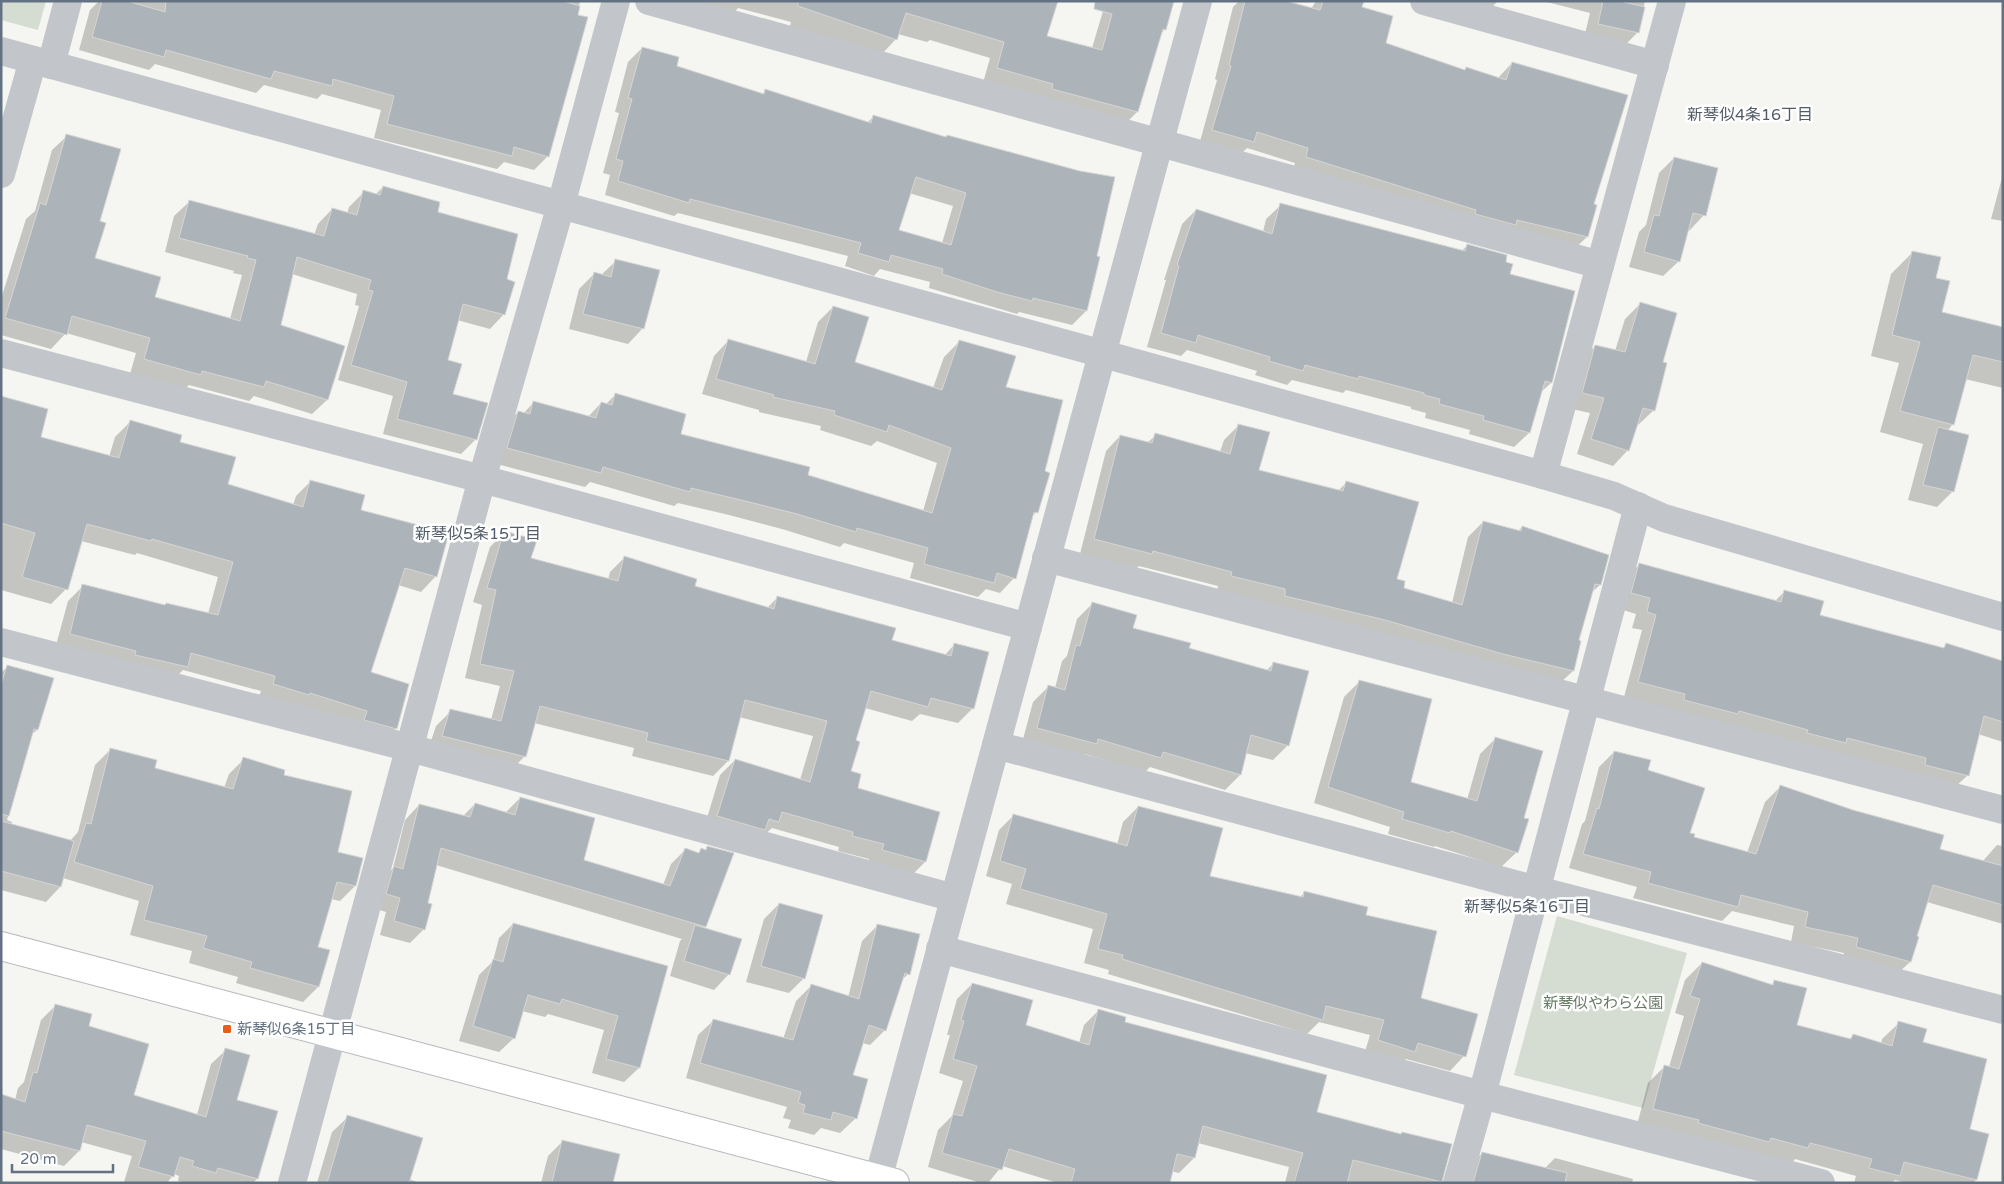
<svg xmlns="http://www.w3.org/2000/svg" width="2004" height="1184" viewBox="0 0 2004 1184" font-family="'Varela Round','Noto Sans JP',sans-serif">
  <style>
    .green { fill: #d5dcd2 }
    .shadow { fill: #0003; fill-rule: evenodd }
    .building { fill: #acb3b9; stroke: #d6d6d4; fill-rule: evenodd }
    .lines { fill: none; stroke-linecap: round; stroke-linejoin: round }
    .secondary-casing { stroke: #b4b9be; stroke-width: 30 }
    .street { stroke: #c2c5c9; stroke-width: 28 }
    .secondary { stroke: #fff; stroke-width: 28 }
    .poi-dot { fill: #ea5c1c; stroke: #fff; stroke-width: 2 }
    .labels { text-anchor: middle; stroke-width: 5; stroke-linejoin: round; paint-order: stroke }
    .park-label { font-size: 15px; fill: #657a62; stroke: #fff }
    .poi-label { font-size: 15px; fill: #627283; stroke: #fff; text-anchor: start }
    .neighbourhood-label { font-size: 16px; fill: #515c68; stroke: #fff }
  </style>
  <rect width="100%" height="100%" fill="#f5f5f1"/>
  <!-- green -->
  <g class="green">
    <path d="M 1,1 L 46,1 L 38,30 L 1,20 Z"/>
    <path d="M 1557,916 L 1687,953 L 1643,1108 L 1514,1075 Z"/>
  </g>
  <!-- shadow -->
  <g class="shadow">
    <path d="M 99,1 L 580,1 L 548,156 L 534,170 L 504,162 L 497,169 L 374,138 L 381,110 L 322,94 L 317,99 L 264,85 L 256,93 L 155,64 L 149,70 L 79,50 L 90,10 Z"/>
    <path d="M 665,1 L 1057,1 L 1045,37 L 1092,48 L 1106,1 L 1165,29 L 1160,35 L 1137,112 L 1122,127 L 983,83 L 990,58 L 930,40 L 927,42 L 898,34 L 896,39 L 881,55 L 788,33 L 791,22 L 738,8 L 728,19 Z"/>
    <path d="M 1239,1 L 1282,1 L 1311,9 L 1316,1 L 1361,1 L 1361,8 L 1384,44 L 1464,71 L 1467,68 L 1498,78 L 1512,63 L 1593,205 L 1595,205 L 1587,237 L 1572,251 L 1292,172 L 1295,163 L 1247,148 L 1239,156 L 1199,145 L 1217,80 L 1215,79 L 1233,7 Z"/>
    <path d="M 1465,1 L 1498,1 L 1491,8 Z"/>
    <path d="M 1543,1 L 1645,1 L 1637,33 L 1623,47 L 1584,38 L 1590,13 Z"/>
    <path d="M 642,48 L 675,67 L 761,95 L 766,90 L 867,123 L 874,116 L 1099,258 L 1086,311 L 1072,325 L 1019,312 L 1017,314 L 929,288 L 930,282 L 880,269 L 874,276 L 845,266 L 848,256 L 678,213 L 674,216 L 605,195 L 610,175 L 603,173 L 619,113 L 615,112 L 628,62 ZM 909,193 L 953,206 L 942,243 L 897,231 Z"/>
    <path d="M 67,136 L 99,222 L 93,259 L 153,298 L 230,319 L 242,275 L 233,273 L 234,271 L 165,252 L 174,216 L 189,202 L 314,235 L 318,224 L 332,209 L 347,214 L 349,207 L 364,192 L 375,195 L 383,187 L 436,213 L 505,280 L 504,314 L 490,329 L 457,320 L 446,361 L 452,395 L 476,439 L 461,454 L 383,434 L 393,396 L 338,380 L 359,306 L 355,305 L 357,294 L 292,274 L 279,326 L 343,346 L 327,400 L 312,414 L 254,396 L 249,401 L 189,385 L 185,389 L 130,374 L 136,353 L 66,333 L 51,349 L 1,335 L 1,299 L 26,219 L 35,211 L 52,150 Z"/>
    <path d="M 1674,158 L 1704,215 L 1689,231 L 1687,230 L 1679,261 L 1663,276 L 1629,267 L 1639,232 L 1646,225 L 1659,173 Z"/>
    <path d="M 2003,174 L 2003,221 L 1991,219 Z"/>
    <path d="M 1281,205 L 1461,251 L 1467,246 L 1504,262 L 1508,275 L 1573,292 L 1551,383 L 1540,393 L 1529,433 L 1514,447 L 1469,434 L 1470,430 L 1425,418 L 1426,413 L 1411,409 L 1411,407 L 1346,390 L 1343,393 L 1292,380 L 1287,385 L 1255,375 L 1257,371 L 1187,350 L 1181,356 L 1147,347 L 1166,280 L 1164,280 L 1182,224 L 1196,210 L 1263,232 L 1266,219 Z"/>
    <path d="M 1913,252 L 1934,279 L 1941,313 L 2003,328 L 2003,388 L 1965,379 L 1953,424 L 1947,431 L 1952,492 L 1937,507 L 1908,500 L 1923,444 L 1880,432 L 1899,363 L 1871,356 L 1891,274 Z"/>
    <path d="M 616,261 L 643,328 L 628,344 L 569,329 L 579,289 L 594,274 L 601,275 Z"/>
    <path d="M 1640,304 L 1661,362 L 1654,410 L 1638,425 L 1637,425 L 1628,450 L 1613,466 L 1577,454 L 1590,413 L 1567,408 L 1580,362 L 1595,346 L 1615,351 L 1625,319 Z"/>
    <path d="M 833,307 L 853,363 L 933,388 L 944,357 L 959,342 L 1004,388 L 1044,472 L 1037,512 L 1031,517 L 1014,578 L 1000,593 L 986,589 L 978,597 L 910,578 L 914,563 L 844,543 L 840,547 L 782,529 L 729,515 L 678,503 L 674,506 L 590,482 L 585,487 L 493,463 L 503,427 L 518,412 L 523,414 L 533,403 L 588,417 L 601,403 L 605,405 L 615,395 L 679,435 L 923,511 L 937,463 L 877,441 L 871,446 L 820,430 L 821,426 L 759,412 L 759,410 L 702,394 L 714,356 L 728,341 L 806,362 L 818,322 Z"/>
    <path d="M 1,397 L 39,437 L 109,457 L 115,437 L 130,422 L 178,443 L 227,485 L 293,505 L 296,496 L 311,481 L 359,511 L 436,576 L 421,592 L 398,585 L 370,673 L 396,728 L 381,743 L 258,699 L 261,691 L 183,670 L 172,681 L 55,649 L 68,601 L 83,586 L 164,606 L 208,614 L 218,577 L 137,553 L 135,555 L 81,541 L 66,589 L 51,604 L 1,590 Z"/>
    <path d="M 1239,425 L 1257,471 L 1338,491 L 1346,483 L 1395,580 L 1402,588 L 1452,603 L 1468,537 L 1483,522 L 1518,531 L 1522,527 L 1600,585 L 1591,593 L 1577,641 L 1573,671 L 1558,685 L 1217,591 L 1218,586 L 1139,566 L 1137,568 L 1080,554 L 1106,451 L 1120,436 L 1147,443 L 1156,435 L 1220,452 L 1224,440 Z"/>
    <path d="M 505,532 L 530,558 L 608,580 L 610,572 L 625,557 L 693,586 L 767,608 L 778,597 L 891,641 L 944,656 L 954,645 L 973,708 L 958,723 L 920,714 L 912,721 L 865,708 L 854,741 L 849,772 L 856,789 L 939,813 L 925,862 L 910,877 L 868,865 L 869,859 L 838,851 L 839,847 L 772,828 L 763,836 L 703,831 L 720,775 L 735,760 L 800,780 L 813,736 L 739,717 L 728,761 L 713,776 L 632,756 L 634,748 L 534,723 L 525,756 L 510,771 L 428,750 L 436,726 L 451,711 L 491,720 L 500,686 L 465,678 L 482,605 L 473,602 L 490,547 Z"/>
    <path d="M 1639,565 L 1774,602 L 1785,591 L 1819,616 L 1942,649 L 1946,645 L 2003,664 L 2003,742 L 1978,734 L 1968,775 L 1952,790 L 1624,697 L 1642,630 L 1632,628 L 1636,614 L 1617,608 L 1624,580 Z"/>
    <path d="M 1092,604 L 1132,629 L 1188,649 L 1266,671 L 1273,664 L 1288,745 L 1273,760 L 1245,753 L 1240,775 L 1225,790 L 1150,767 L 1145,772 L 1085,754 L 1081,759 L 1022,743 L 1033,702 L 1048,687 L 1055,688 L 1062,661 L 1067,656 L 1077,619 Z"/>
    <path d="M 8,666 L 52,679 L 37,730 L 30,736 L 7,820 L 12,822 L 11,825 L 70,841 L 78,832 L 95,765 L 111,749 L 153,769 L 224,788 L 229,774 L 244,759 L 282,776 L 337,853 L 362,859 L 355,886 L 340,901 L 331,899 L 316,948 L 318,987 L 303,1002 L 236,983 L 238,977 L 189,963 L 192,951 L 130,935 L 139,901 L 63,878 L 60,887 L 46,902 L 1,890 L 1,673 Z"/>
    <path d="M 1359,682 L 1409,783 L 1467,800 L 1480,754 L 1495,739 L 1523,818 L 1517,852 L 1501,867 L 1435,846 L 1434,847 L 1388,834 L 1390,827 L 1314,803 L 1344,697 Z"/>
    <path d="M 1614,752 L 1647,770 L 1688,834 L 1693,838 L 1747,853 L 1765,802 L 1780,787 L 1939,850 L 1982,862 L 1997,845 L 2003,846 L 2003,924 L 1927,902 L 1910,962 L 1895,976 L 1842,961 L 1844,953 L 1791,942 L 1794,926 L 1732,911 L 1722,921 L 1633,898 L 1637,887 L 1569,868 L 1582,824 L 1585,821 L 1599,767 Z"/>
    <path d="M 520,798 L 582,861 L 663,885 L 671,864 L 685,850 L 697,854 L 702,849 L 705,851 L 708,848 L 732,854 L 703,928 L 729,974 L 714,990 L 670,976 L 680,941 L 682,939 L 436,865 L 426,904 L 424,929 L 410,943 L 380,935 L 386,912 L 373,908 L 380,882 L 393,868 L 405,820 L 419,805 L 463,816 L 475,804 L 506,812 Z"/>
    <path d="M 1138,807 L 1209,876 L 1299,898 L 1305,892 L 1365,916 L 1420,999 L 1464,1056 L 1450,1071 L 1406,1059 L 1399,1066 L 1364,1055 L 1370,1035 L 1319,1022 L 1307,1034 L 1108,974 L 1109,970 L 1084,963 L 1093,929 L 1006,904 L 1012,884 L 986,876 L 999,830 L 1014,815 L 1117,845 L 1123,822 Z"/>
    <path d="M 779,904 L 804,978 L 789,993 L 746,982 L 764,919 Z"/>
    <path d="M 513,924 L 666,966 L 639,1068 L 624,1082 L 592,1073 L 604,1030 L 548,1014 L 545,1017 L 522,1011 L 514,1038 L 499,1052 L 459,1041 L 479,975 L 493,961 L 499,938 Z"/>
    <path d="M 878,925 L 908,974 L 901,981 L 885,1030 L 870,1045 L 862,1043 L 852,1076 L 856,1118 L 840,1133 L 821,1128 L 814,1135 L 788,1128 L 791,1120 L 783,1118 L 787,1107 L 686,1078 L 698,1035 L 714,1020 L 783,1039 L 796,1001 L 811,986 L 848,998 L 862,941 Z"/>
    <path d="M 1702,963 L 1770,986 L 1775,981 L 1796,1026 L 1849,1039 L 1853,1036 L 1881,1044 L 1882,1039 L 1899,1023 L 1922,1043 L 1968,1130 L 1976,1180 L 1973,1183 L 1907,1183 L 1895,1180 L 1891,1183 L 1854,1183 L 1856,1176 L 1795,1159 L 1791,1164 L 1637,1125 L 1648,1083 L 1665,1066 L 1669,1067 L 1684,1016 L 1675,1013 L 1685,980 Z"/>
    <path d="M 972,984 L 1025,1026 L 1079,1043 L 1084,1025 L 1098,1011 L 1316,1113 L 1441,1179 L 1441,1183 L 1285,1183 L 1289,1167 L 1198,1143 L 1194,1158 L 1179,1173 L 1171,1171 L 1169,1183 L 1058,1183 L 1002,1166 L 988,1183 L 981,1183 L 928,1167 L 938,1130 L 952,1116 L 963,1081 L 939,1073 L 950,1035 L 947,1035 L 957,999 Z"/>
    <path d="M 56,1005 L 88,1027 L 132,1096 L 197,1115 L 211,1064 L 226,1050 L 236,1101 L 276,1112 L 257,1179 L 253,1183 L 186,1183 L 178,1181 L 179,1176 L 174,1174 L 167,1183 L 129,1183 L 124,1182 L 132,1156 L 81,1142 L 79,1151 L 64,1166 L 1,1149 L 1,1095 L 15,1100 L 18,1088 L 24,1082 L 41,1020 Z"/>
    <path d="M 348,1117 L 409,1179 L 419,1183 L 317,1183 L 332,1132 Z"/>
    <path d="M 563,1141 L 612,1183 L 541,1183 L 548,1156 Z"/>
    <path d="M 1482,1153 L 1545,1168 L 1555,1158 L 1633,1179 L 1632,1183 L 1464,1183 L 1468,1168 Z"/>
  </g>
  <!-- building -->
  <g class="building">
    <path d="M 102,1 L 127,1 L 165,12 L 166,1 L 563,1 L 580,6 L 578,15 L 588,17 L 549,157 L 514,147 L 512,156 L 387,124 L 394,96 L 333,79 L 332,86 L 274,71 L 271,79 L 166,50 L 164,57 L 92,37 Z"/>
    <path d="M 798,1 L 1058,1 L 1047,36 L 1102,50 L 1112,14 L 1094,9 L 1095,1 L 1174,1 L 1166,30 L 1163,29 L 1138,112 L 1052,89 L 1053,84 L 997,68 L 1004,42 L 906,13 L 897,40 L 798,6 Z"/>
    <path d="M 1245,1 L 1286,1 L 1320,10 L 1323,1 L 1364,1 L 1362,7 L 1393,16 L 1386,43 L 1465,70 L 1466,67 L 1506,80 L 1512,62 L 1628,95 L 1594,204 L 1597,205 L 1588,237 L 1517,220 L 1516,225 L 1475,214 L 1476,210 L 1306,157 L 1308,148 L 1257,132 L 1254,142 L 1212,130 L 1231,66 L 1229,65 Z"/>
    <path d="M 1603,1 L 1619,1 L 1645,7 L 1639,33 L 1598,24 Z"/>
    <path d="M 642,47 L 679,57 L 677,66 L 764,94 L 765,89 L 871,123 L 873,115 L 946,137 L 947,135 L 1080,171 L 1115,177 L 1097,256 L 1100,257 L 1087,311 L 1033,298 L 1032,301 L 997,292 L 942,274 L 943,269 L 891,255 L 889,262 L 858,253 L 861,243 L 690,199 L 689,203 L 618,181 L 623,161 L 616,159 L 632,99 L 628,98 ZM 916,177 L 966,193 L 951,245 L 899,230 Z"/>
    <path d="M 66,134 L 121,149 L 100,221 L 106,223 L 95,258 L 161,277 L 155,297 L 240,321 L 256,260 L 247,258 L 248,256 L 179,238 L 189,200 L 324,236 L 332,208 L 357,215 L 363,190 L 380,195 L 383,186 L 440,202 L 438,212 L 518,234 L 507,279 L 515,282 L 505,315 L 463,304 L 448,360 L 462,364 L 453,394 L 488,403 L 477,440 L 397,419 L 407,382 L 351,365 L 373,291 L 368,290 L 371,280 L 297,257 L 281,325 L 345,346 L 328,400 L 266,381 L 264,387 L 202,371 L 201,375 L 144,359 L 150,338 L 72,316 L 67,335 L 5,318 L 40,203 L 46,205 Z"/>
    <path d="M 1674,157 L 1718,168 L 1706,216 L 1693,213 L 1680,262 L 1644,252 L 1654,215 L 1659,216 Z"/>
    <path d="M 1280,203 L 1465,251 L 1467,244 L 1507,255 L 1506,262 L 1513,264 L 1510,274 L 1575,291 L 1552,383 L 1545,381 L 1530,433 L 1483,420 L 1484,416 L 1439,404 L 1440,399 L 1424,395 L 1424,393 L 1359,376 L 1358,379 L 1305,365 L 1303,371 L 1269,361 L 1270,357 L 1198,335 L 1196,343 L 1161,333 L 1179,266 L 1177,265 L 1196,209 L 1272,234 Z"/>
    <path d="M 1912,251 L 1941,257 L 1936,278 L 1950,281 L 1942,312 L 2003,327 L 2003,362 L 1973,355 L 1954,425 L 1900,411 L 1920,342 L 1892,335 Z"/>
    <path d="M 615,259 L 660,270 L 644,329 L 583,314 L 594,272 L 611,277 Z"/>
    <path d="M 1640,302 L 1677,313 L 1663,362 L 1667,363 L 1655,411 L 1643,408 L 1629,451 L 1591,439 L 1604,398 L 1582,393 L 1595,345 L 1625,352 Z"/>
    <path d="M 833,306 L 869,317 L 855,362 L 942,390 L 959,340 L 1016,356 L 1006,387 L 1063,400 L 1045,471 L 1050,473 L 1038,513 L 1034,512 L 1016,579 L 997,573 L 994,583 L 924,564 L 928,548 L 857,528 L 856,532 L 797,514 L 745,501 L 691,488 L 690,492 L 603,467 L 601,473 L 507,448 L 518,411 L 530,414 L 533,401 L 596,418 L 601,402 L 612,405 L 615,393 L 686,414 L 681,434 L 810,467 L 808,475 L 932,513 L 951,448 L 889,425 L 887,432 L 834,415 L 835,411 L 773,397 L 774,395 L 716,379 L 728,339 L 815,364 Z"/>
    <path d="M 1,396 L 48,409 L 41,437 L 119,458 L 130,420 L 182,435 L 180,442 L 236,457 L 228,484 L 303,507 L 310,480 L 365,495 L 361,510 L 449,533 L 437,577 L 405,568 L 371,672 L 409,684 L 397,729 L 364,720 L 367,711 L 310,693 L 309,695 L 273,684 L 275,676 L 191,653 L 188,667 L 135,655 L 136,651 L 70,634 L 82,584 L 165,605 L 166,603 L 218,615 L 233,562 L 152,539 L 151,541 L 87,524 L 68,590 L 22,577 L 35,533 L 1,523 Z"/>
    <path d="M 1238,424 L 1270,432 L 1259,470 L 1343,491 L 1346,481 L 1419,502 L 1397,579 L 1405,581 L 1404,588 L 1462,605 L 1483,521 L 1521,531 L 1522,526 L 1609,555 L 1601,585 L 1595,584 L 1579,640 L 1581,641 L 1574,671 L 1503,654 L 1385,620 L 1285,596 L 1285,589 L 1231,576 L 1232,572 L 1153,551 L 1152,554 L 1094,539 L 1120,435 L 1152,443 L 1155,433 L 1230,454 Z"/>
    <path d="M 1938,427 L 1969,435 L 1954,492 L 1923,485 Z"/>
    <path d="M 504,531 L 537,540 L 531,558 L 618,581 L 624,556 L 697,579 L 695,586 L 774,609 L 777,596 L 896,628 L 892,640 L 951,656 L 954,643 L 989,652 L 974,709 L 931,698 L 928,707 L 871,691 L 856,740 L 860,742 L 851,771 L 861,774 L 858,788 L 940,812 L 926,862 L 882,850 L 884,844 L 852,836 L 853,832 L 782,812 L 779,822 L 769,819 L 765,830 L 717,816 L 735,759 L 810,782 L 827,721 L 745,700 L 729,761 L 646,741 L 648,733 L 540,706 L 526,757 L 442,736 L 450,709 L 501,721 L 514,671 L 480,664 L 496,590 L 487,588 Z"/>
    <path d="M 1639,563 L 1781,602 L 1784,590 L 1824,601 L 1820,615 L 1944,648 L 1946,643 L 2003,661 L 2003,722 L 1984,716 L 1969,776 L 1925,765 L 1926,758 L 1847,738 L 1846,743 L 1807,733 L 1808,730 L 1739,711 L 1738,714 L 1684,700 L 1685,694 L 1638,682 L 1656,615 L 1647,612 L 1650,598 L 1631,593 Z"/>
    <path d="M 1092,602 L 1137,615 L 1133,628 L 1191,643 L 1189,648 L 1271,671 L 1273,662 L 1309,671 L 1289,746 L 1251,735 L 1241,775 L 1163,752 L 1161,758 L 1098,739 L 1097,744 L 1037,728 L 1048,685 L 1065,690 L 1076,645 L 1080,646 Z"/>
    <path d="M 7,665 L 54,678 L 38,730 L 34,729 L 9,816 L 1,814 L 1,685 Z"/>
    <path d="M 1359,680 L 1432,699 L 1411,782 L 1477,801 L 1495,737 L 1543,751 L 1524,818 L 1529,819 L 1518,853 L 1451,831 L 1450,833 L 1402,819 L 1404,812 L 1328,787 Z"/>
    <path d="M 110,748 L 157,760 L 155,768 L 233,789 L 243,757 L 285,770 L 284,775 L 352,791 L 338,852 L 363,858 L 356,886 L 337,882 L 318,947 L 330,950 L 319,987 L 250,968 L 252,962 L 203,948 L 207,936 L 144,920 L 153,886 L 74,862 L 86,823 L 91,824 Z"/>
    <path d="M 1614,751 L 1651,760 L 1648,770 L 1705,788 L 1690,833 L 1695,834 L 1694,837 L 1756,854 L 1780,785 L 1853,810 L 1944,835 L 1940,849 L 2003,866 L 2003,905 L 1933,885 L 1917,936 L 1919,937 L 1911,962 L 1856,947 L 1858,938 L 1805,927 L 1808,912 L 1741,895 L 1738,907 L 1648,883 L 1651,872 L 1583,854 L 1597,808 L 1599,809 Z"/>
    <path d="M 520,797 L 595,818 L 584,860 L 670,886 L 685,848 L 699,853 L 701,848 L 706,850 L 707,846 L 734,853 L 706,927 L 441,848 L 428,903 L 432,904 L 425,930 L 394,921 L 400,898 L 386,894 L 394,866 L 403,869 L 419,804 L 470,817 L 475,803 L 515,815 Z"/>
    <path d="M 1138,806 L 1223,828 L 1210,876 L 1303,897 L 1304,891 L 1368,907 L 1366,915 L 1437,931 L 1421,998 L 1478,1014 L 1466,1057 L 1418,1043 L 1415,1052 L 1378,1040 L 1384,1020 L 1326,1006 L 1323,1020 L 1122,959 L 1123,955 L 1098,949 L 1107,914 L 1020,889 L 1026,869 L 1000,861 L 1013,814 L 1127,846 Z"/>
    <path d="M 1,821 L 74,841 L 61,887 L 1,871 Z"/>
    <path d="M 779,903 L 823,915 L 805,979 L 761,966 Z"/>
    <path d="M 513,923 L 668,966 L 640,1068 L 606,1059 L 618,1016 L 562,999 L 560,1004 L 528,995 L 515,1039 L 473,1026 L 493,959 L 503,962 Z"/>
    <path d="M 877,924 L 920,934 L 910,975 L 905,973 L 886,1031 L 869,1025 L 853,1075 L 868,1079 L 857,1119 L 833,1112 L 831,1120 L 803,1113 L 805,1105 L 798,1103 L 801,1092 L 700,1063 L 713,1019 L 793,1040 L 811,984 L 859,999 Z"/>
    <path d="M 695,925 L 742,939 L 730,975 L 684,961 Z"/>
    <path d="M 1702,962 L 1773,985 L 1774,980 L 1807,988 L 1797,1025 L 1851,1039 L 1853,1034 L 1892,1046 L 1898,1021 L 1927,1029 L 1923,1042 L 1987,1059 L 1970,1129 L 1989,1134 L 1977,1180 L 1904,1162 L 1900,1176 L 1869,1168 L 1872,1159 L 1810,1143 L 1808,1148 L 1771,1138 L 1769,1142 L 1698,1123 L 1699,1120 L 1653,1109 L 1664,1065 L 1679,1069 L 1700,999 L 1690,996 Z"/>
    <path d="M 972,983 L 1033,1000 L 1026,1025 L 1089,1045 L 1098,1009 L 1126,1017 L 1125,1022 L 1327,1075 L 1317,1112 L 1401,1134 L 1402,1132 L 1452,1144 L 1442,1182 L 1353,1160 L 1347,1183 L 1294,1183 L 1303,1153 L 1203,1126 L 1195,1158 L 1177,1154 L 1170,1183 L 1071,1183 L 1075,1169 L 1009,1149 L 1002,1170 L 942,1153 L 953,1114 L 962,1116 L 977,1066 L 953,1059 L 964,1021 L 961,1020 Z"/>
    <path d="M 55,1004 L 92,1014 L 89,1026 L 149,1044 L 134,1095 L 206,1117 L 225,1048 L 250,1055 L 237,1100 L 278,1111 L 258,1179 L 218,1168 L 216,1173 L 192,1166 L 194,1161 L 180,1157 L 174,1177 L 138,1167 L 146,1141 L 87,1125 L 80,1151 L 1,1131 L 1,1094 L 25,1102 L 33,1072 L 37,1073 Z"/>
    <path d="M 347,1115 L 423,1138 L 409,1183 L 327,1183 Z"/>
    <path d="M 562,1140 L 620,1154 L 613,1183 L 552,1183 Z"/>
    <path d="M 1482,1152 L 1567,1173 L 1565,1183 L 1473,1183 Z"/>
  </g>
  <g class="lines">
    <defs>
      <path id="secondary" d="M 1,946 L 895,1183"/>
    </defs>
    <!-- secondary casing -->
    <use href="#secondary" class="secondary-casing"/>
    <!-- street -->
    <g class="street">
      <path d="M 649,1 L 1600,265"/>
      <path d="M 1424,1 L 1655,65"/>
      <path d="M 1,51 L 1543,475 L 1614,496 L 1664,518 L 2003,617"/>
      <path d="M 51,65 L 68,1"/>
      <path d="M 1,174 L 33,60"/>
      <path d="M 1,353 L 482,479 L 1028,627"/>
      <path d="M 1543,475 L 1672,1"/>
      <path d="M 1046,558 L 2003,810"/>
      <path d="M 1,642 L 410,748 L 954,898"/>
      <path d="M 996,745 L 1537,890 L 2003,1010"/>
      <path d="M 940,949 L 1482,1095 L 1821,1183"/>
      <path d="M 292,1183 L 482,479 L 561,205 L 616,1"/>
      <path d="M 877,1183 L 1198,1"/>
      <path d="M 1457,1183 L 1482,1095 L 1638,506"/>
    </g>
    <!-- secondary -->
    <use href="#secondary" class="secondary"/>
  </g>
  <!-- markers -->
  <rect class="poi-dot" x="222" y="1024" width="10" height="10" rx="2.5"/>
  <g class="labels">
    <!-- park labels -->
    <g class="park-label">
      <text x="1603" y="1008">新琴似やわら公園</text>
    </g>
    <!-- poi labels -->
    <g class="poi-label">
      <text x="237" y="1034">新琴似6条15丁目</text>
    </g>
    <!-- neighbourhood labels -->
    <g class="neighbourhood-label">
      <text x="1750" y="120">新琴似4条16丁目</text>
      <text x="478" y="539">新琴似5条15丁目</text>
      <text x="1527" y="912">新琴似5条16丁目</text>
    </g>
  </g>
  <!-- border -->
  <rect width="2004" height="1184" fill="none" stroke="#627283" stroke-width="5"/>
  <!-- scale -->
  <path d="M12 1164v8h101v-8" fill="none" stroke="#627283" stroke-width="2.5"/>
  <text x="20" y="1164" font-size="15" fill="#627283" stroke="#ffffff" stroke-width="4" paint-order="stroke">20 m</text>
</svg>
